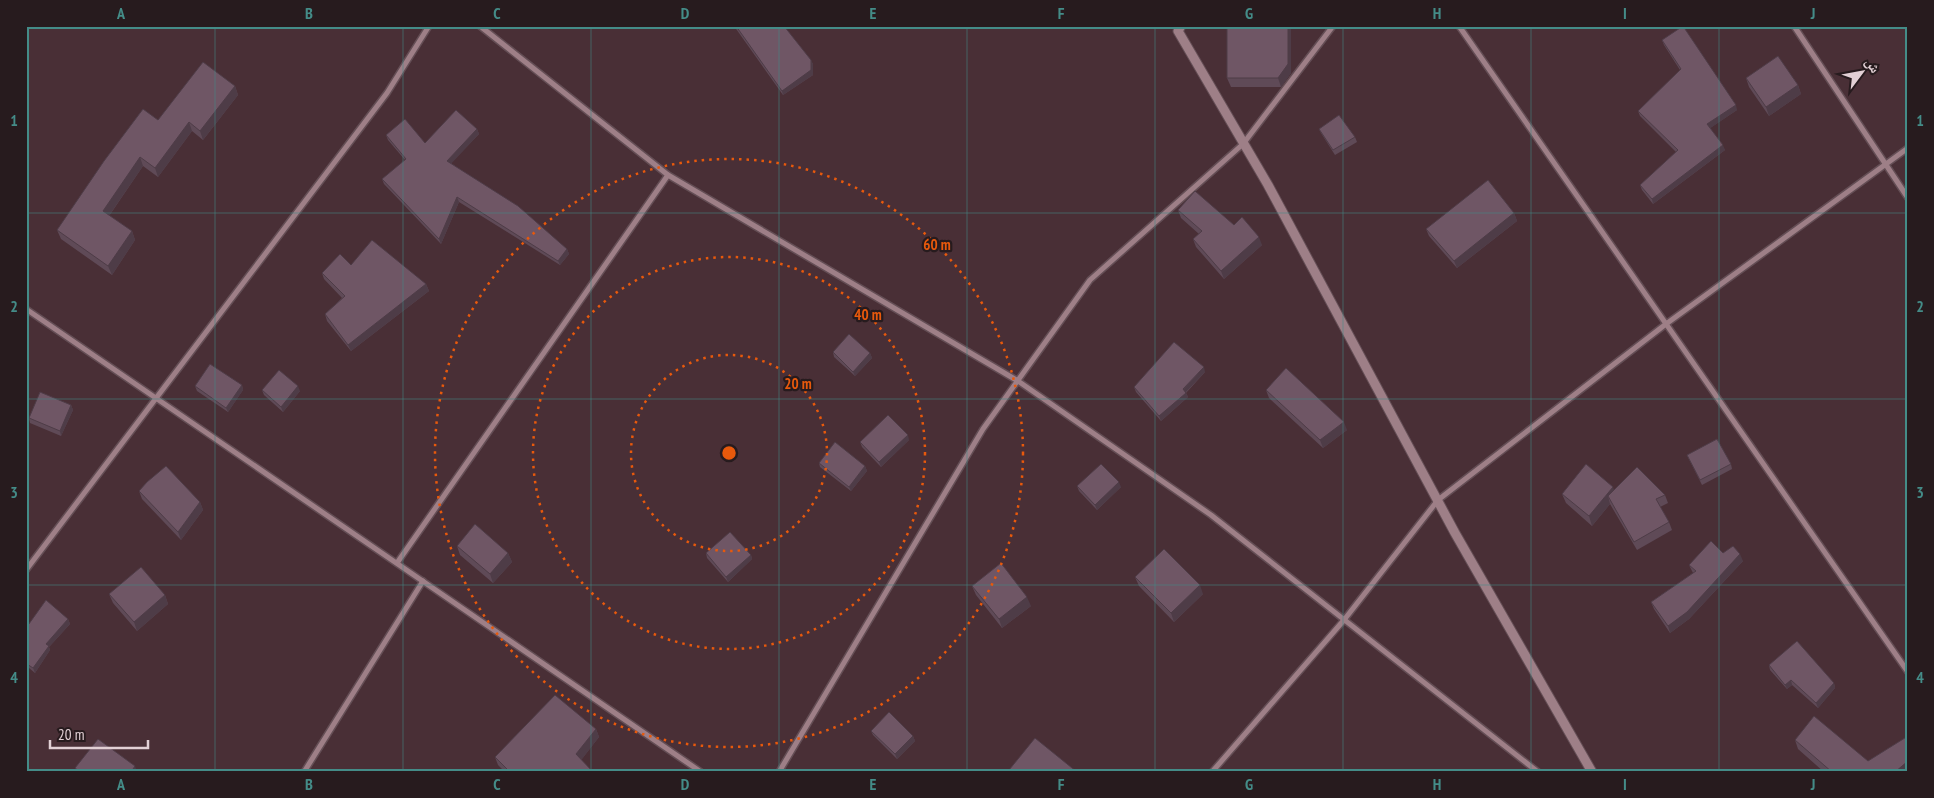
<svg xmlns="http://www.w3.org/2000/svg" width="1934" height="798" viewBox="0 0 1934 798" font-family="'PT Sans Narrow','Noto Naskh Arabic',sans-serif">
  <style>
    .lines { fill: none; stroke-linecap: round; stroke-linejoin: round }
    .minor-casing { stroke: #644e55; stroke-width: 8 }
    .tertiary-casing { stroke: #644e55; stroke-width: 11 }
    .minor { stroke: #9e7f87; stroke-width: 5 }
    .tertiary { stroke: #9e7f87; stroke-width: 9 }
    .wall { fill: #5f4a57 }
    .shaded-wall { fill: #4e3c47 }
    .building { fill: #6f5665; stroke: #4e3c47 }
    .grid { fill: none; stroke: #448c88; stroke-width: 1; stroke-opacity: 0.55 }
    .ring { fill: none; stroke: #e8590c; stroke-width: 2.5; stroke-dasharray: 2.5 5 }
    .centre { fill: #e8590c; stroke: #271b1e; stroke-width: 2.5 }
    .ring-label { font-size: 15px; text-anchor: middle; font-weight: bold; fill: #e8590c; stroke: #271b1e; stroke-width: 4.5; stroke-linejoin: round; paint-order: stroke }
    .neatline { fill: none; stroke: #448c88; stroke-width: 2 }
    .grid-label { font-size: 16px; text-anchor: middle; font-weight: bold; fill: #448c88 }
  </style>
  <rect width="100%" height="100%" fill="#492f36"/>
  <g class="lines">
    <defs>
      <g id="minor">
        <path d="M 480,26 L 668,175 L 1018,381 L 1211,515 L 1538,772"/>
        <path d="M 1459,26 L 1908,672"/>
        <path d="M 1794,26 L 1908,198"/>
        <path d="M 26,309 L 701,772"/>
        <path d="M 397,563 L 668,175"/>
        <path d="M 26,570 L 387,93 L 429,26"/>
        <path d="M 304,772 L 423,581"/>
        <path d="M 779,772 L 983,429 L 1090,280 L 1243,144 L 1333,26"/>
        <path d="M 1212,772 L 1344,620 L 1438,500 L 1666,324 L 1908,148"/>
      </g>
      <path id="tertiary" d="M 1181,26 L 1178,31 L 1268,185 L 1455,533 L 1592,772"/>
    </defs>
    <!-- minor casing -->
    <use href="#minor" class="minor-casing"/>
    <!-- tertiary casing -->
    <use href="#tertiary" class="tertiary-casing"/>
    <!-- minor -->
    <use href="#minor" class="minor"/>
    <!-- tertiary -->
    <use href="#tertiary" class="tertiary"/>
  </g>
  <!-- wall -->
  <g class="wall">
    <path d="M 734,26 L 784,26 L 813,64 L 813,75 L 783,95 Z"/>
    <path d="M 1227,26 L 1291,26 L 1291,73 L 1281,87 L 1231,87 L 1227,78 Z"/>
    <path d="M 1662,40 L 1737,110 L 1710,128 L 1725,150 L 1653,204 L 1642,190 L 1640,185 L 1676,152 L 1640,116 L 1638,111 L 1680,70 L 1664,45 Z"/>
    <path d="M 1746,78 L 1798,85 L 1801,94 L 1769,116 L 1749,87 Z"/>
    <path d="M 235,86 L 238,95 L 203,140 L 192,131 L 158,177 L 143,166 L 109,216 L 132,231 L 135,240 L 112,275 L 61,239 L 57,230 L 158,120 Z"/>
    <path d="M 477,129 L 479,134 L 451,163 L 567,249 L 569,254 L 560,265 L 459,202 L 441,244 L 384,184 L 382,179 L 405,160 L 388,140 L 386,135 L 425,143 Z"/>
    <path d="M 1319,129 L 1355,137 L 1357,142 L 1335,155 L 1321,133 Z"/>
    <path d="M 1178,210 L 1234,225 L 1262,245 L 1224,279 L 1196,247 L 1193,239 L 1199,234 L 1181,218 Z"/>
    <path d="M 1514,213 L 1517,221 L 1457,268 L 1429,236 L 1426,229 Z"/>
    <path d="M 351,265 L 426,284 L 429,291 L 351,351 L 327,321 L 325,314 L 342,298 L 324,279 L 322,273 Z"/>
    <path d="M 833,352 L 870,353 L 872,358 L 855,376 L 834,357 Z"/>
    <path d="M 1205,372 L 1186,393 L 1188,397 L 1161,421 L 1136,392 L 1134,387 Z"/>
    <path d="M 242,385 L 243,390 L 228,412 L 197,391 L 195,386 Z"/>
    <path d="M 262,390 L 300,391 L 283,412 L 264,395 Z"/>
    <path d="M 1266,390 L 1347,430 L 1323,448 L 1269,398 Z"/>
    <path d="M 71,405 L 73,410 L 61,436 L 30,423 L 29,418 Z"/>
    <path d="M 909,440 L 881,467 L 862,447 L 860,442 Z"/>
    <path d="M 1687,455 L 1731,464 L 1732,469 L 1702,485 Z"/>
    <path d="M 819,463 L 865,466 L 867,471 L 851,491 L 820,467 Z"/>
    <path d="M 1077,486 L 1121,487 L 1097,510 L 1079,491 Z"/>
    <path d="M 1614,490 L 1665,495 L 1668,503 L 1660,507 L 1669,522 L 1672,530 L 1637,550 L 1610,504 L 1592,526 L 1566,503 L 1562,494 Z"/>
    <path d="M 139,491 L 200,502 L 203,510 L 181,540 L 142,499 Z"/>
    <path d="M 457,546 L 508,553 L 512,562 L 493,583 L 460,555 Z"/>
    <path d="M 706,553 L 751,555 L 752,559 L 728,582 L 707,558 Z"/>
    <path d="M 1723,553 L 1743,561 L 1689,619 L 1670,633 L 1654,609 L 1651,602 L 1693,573 L 1689,565 Z"/>
    <path d="M 1135,577 L 1203,594 L 1174,622 L 1139,586 Z"/>
    <path d="M 972,586 L 1031,606 L 1002,628 L 976,595 Z"/>
    <path d="M 109,594 L 165,595 L 168,604 L 137,631 L 113,603 Z"/>
    <path d="M 68,619 L 70,624 L 49,647 L 50,650 L 35,673 L 29,668 L 26,671 L 26,628 Z"/>
    <path d="M 1769,665 L 1834,683 L 1835,688 L 1818,708 L 1792,685 L 1787,689 L 1770,670 Z"/>
    <path d="M 596,729 L 599,737 L 581,760 L 593,772 L 505,772 L 498,765 L 495,757 Z"/>
    <path d="M 871,731 L 913,736 L 915,741 L 897,759 L 873,735 Z"/>
    <path d="M 1795,740 L 1868,761 L 1908,772 L 1824,772 L 1798,749 Z"/>
  </g>
  <!-- shaded-wall -->
  <g class="shaded-wall">
    <path d="M 1288,26 L 1291,26 L 1291,73 L 1281,87 L 1278,78 Z"/>
    <path d="M 811,60 L 813,64 L 813,75 L 783,95 L 782,91 Z"/>
    <path d="M 1798,85 L 1801,94 L 1769,116 L 1766,107 Z"/>
    <path d="M 235,86 L 238,95 L 203,140 L 200,131 Z"/>
    <path d="M 1736,105 L 1737,110 L 1709,129 L 1707,124 Z"/>
    <path d="M 189,122 L 192,131 L 158,177 L 155,168 Z"/>
    <path d="M 477,129 L 479,134 L 449,166 L 447,161 Z"/>
    <path d="M 1723,145 L 1725,150 L 1653,204 L 1652,199 Z"/>
    <path d="M 140,157 L 143,166 L 106,220 L 103,211 Z"/>
    <path d="M 457,197 L 459,202 L 441,244 L 439,239 Z"/>
    <path d="M 1514,213 L 1517,221 L 1457,268 L 1454,261 Z"/>
    <path d="M 132,231 L 135,240 L 112,275 L 108,266 Z"/>
    <path d="M 1259,237 L 1262,245 L 1224,279 L 1221,271 Z"/>
    <path d="M 567,249 L 569,254 L 560,265 L 558,261 Z"/>
    <path d="M 426,284 L 429,291 L 351,351 L 348,345 Z"/>
    <path d="M 870,353 L 872,358 L 855,376 L 853,372 Z"/>
    <path d="M 1204,367 L 1205,372 L 1185,393 L 1186,393 L 1188,397 L 1161,421 L 1159,416 Z"/>
    <path d="M 242,385 L 243,390 L 228,412 L 226,408 Z"/>
    <path d="M 298,386 L 300,391 L 283,412 L 281,407 Z"/>
    <path d="M 71,405 L 73,410 L 61,436 L 60,431 Z"/>
    <path d="M 1344,422 L 1347,430 L 1323,448 L 1320,440 Z"/>
    <path d="M 908,435 L 909,440 L 881,467 L 879,462 Z"/>
    <path d="M 865,466 L 867,471 L 851,491 L 849,487 Z"/>
    <path d="M 1119,482 L 1121,487 L 1097,510 L 1095,505 Z"/>
    <path d="M 1613,487 L 1616,496 L 1608,496 L 1610,504 L 1592,526 L 1589,516 Z"/>
    <path d="M 200,502 L 203,510 L 181,540 L 178,532 Z"/>
    <path d="M 508,553 L 512,562 L 493,583 L 490,574 Z"/>
    <path d="M 1740,554 L 1743,561 L 1689,619 L 1670,633 L 1668,626 Z"/>
    <path d="M 751,555 L 752,559 L 728,582 L 726,577 Z"/>
    <path d="M 1200,585 L 1203,594 L 1174,622 L 1171,613 Z"/>
    <path d="M 165,595 L 168,604 L 137,631 L 134,622 Z"/>
    <path d="M 1027,597 L 1031,606 L 1002,628 L 999,619 Z"/>
    <path d="M 68,619 L 70,624 L 49,647 L 50,650 L 35,673 L 33,668 L 46,644 Z"/>
    <path d="M 27,664 L 29,668 L 26,671 L 26,665 Z"/>
    <path d="M 1791,680 L 1792,685 L 1787,689 L 1785,685 Z"/>
    <path d="M 1834,683 L 1835,688 L 1818,708 L 1816,703 Z"/>
    <path d="M 596,729 L 599,737 L 579,763 L 576,754 Z"/>
    <path d="M 913,736 L 915,741 L 897,759 L 895,754 Z"/>
    <path d="M 1908,761 L 1908,772 L 1895,772 Z"/>
    <path d="M 135,766 L 137,772 L 131,772 Z"/>
  </g>
  <!-- building -->
  <g class="building">
    <path d="M 736,26 L 784,26 L 811,60 L 811,70 L 782,91 Z"/>
    <path d="M 1227,26 L 1288,26 L 1288,64 L 1278,78 L 1227,78 Z"/>
    <path d="M 1683,26 L 1736,105 L 1707,124 L 1723,145 L 1652,199 L 1640,185 L 1678,150 L 1638,111 L 1681,69 L 1662,40 Z"/>
    <path d="M 1778,56 L 1798,85 L 1766,107 L 1746,78 Z"/>
    <path d="M 203,62 L 235,86 L 200,131 L 189,122 L 155,168 L 140,157 L 103,211 L 132,231 L 108,266 L 57,230 L 104,161 L 143,109 L 158,120 Z"/>
    <path d="M 456,110 L 477,129 L 447,161 L 518,206 L 567,249 L 558,261 L 457,197 L 439,239 L 382,179 L 406,159 L 386,135 L 405,119 L 425,143 Z"/>
    <path d="M 1339,115 L 1355,137 L 1333,150 L 1319,129 Z"/>
    <path d="M 1488,180 L 1514,213 L 1454,261 L 1426,229 Z"/>
    <path d="M 1195,191 L 1234,225 L 1242,217 L 1259,237 L 1221,271 L 1193,239 L 1202,231 L 1178,210 Z"/>
    <path d="M 372,240 L 426,284 L 348,345 L 325,314 L 345,296 L 322,273 L 340,254 L 351,265 Z"/>
    <path d="M 849,334 L 870,353 L 853,372 L 833,352 Z"/>
    <path d="M 1174,342 L 1204,367 L 1183,389 L 1186,393 L 1159,416 L 1134,387 Z"/>
    <path d="M 210,364 L 242,385 L 226,408 L 195,386 Z"/>
    <path d="M 1286,368 L 1344,422 L 1320,440 L 1266,390 Z"/>
    <path d="M 279,370 L 298,386 L 281,407 L 262,390 Z"/>
    <path d="M 40,392 L 71,405 L 60,431 L 29,418 Z"/>
    <path d="M 888,415 L 908,435 L 879,462 L 860,442 Z"/>
    <path d="M 1717,439 L 1731,464 L 1700,480 L 1687,455 Z"/>
    <path d="M 835,442 L 865,466 L 849,487 L 819,463 Z"/>
    <path d="M 1101,464 L 1119,482 L 1095,505 L 1077,486 Z"/>
    <path d="M 1586,464 L 1613,487 L 1589,516 L 1562,494 Z"/>
    <path d="M 166,466 L 200,502 L 178,532 L 139,491 L 147,482 Z"/>
    <path d="M 1637,467 L 1665,495 L 1656,499 L 1669,522 L 1634,542 L 1608,496 Z"/>
    <path d="M 475,524 L 508,553 L 490,574 L 457,546 Z"/>
    <path d="M 730,532 L 751,555 L 726,577 L 706,553 Z"/>
    <path d="M 1711,541 L 1723,553 L 1733,546 L 1740,554 L 1687,612 L 1668,626 L 1651,602 L 1696,571 L 1689,565 Z"/>
    <path d="M 1164,549 L 1200,585 L 1171,613 L 1135,577 Z"/>
    <path d="M 1001,563 L 1027,597 L 999,619 L 972,586 Z"/>
    <path d="M 141,567 L 165,595 L 134,622 L 109,594 Z"/>
    <path d="M 46,600 L 68,619 L 46,644 L 49,646 L 33,668 L 27,664 L 26,665 L 26,628 Z"/>
    <path d="M 1797,641 L 1834,683 L 1816,703 L 1791,680 L 1785,685 L 1769,665 Z"/>
    <path d="M 555,695 L 596,729 L 576,754 L 593,772 L 510,772 L 495,757 Z"/>
    <path d="M 889,712 L 913,736 L 895,754 L 871,731 Z"/>
    <path d="M 1814,716 L 1868,761 L 1908,736 L 1908,761 L 1895,772 L 1832,772 L 1795,740 Z"/>
    <path d="M 1035,738 L 1077,772 L 1010,772 L 1009,770 Z"/>
    <path d="M 98,739 L 135,766 L 131,772 L 80,772 L 75,768 Z"/>
  </g>
  <!-- grid -->
  <path class="grid" d="M 215,26 L 215,772M 403,26 L 403,772M 591,26 L 591,772M 779,26 L 779,772M 967,26 L 967,772M 1155,26 L 1155,772M 1343,26 L 1343,772M 1531,26 L 1531,772M 1719,26 L 1719,772M 26,213 L 1908,213M 26,399 L 1908,399M 26,585 L 1908,585"/>
  <!-- distance rings -->
  <g class="ring">
    <circle cx="729" cy="453" r="98"/>
    <circle cx="729" cy="453" r="196"/>
    <circle cx="729" cy="453" r="294"/>
  </g>
  <circle cx="729" cy="453" r="8" class="centre"/>
  <g class="ring-label">
    <text x="937" y="250">60 m</text>
    <text x="868" y="320">40 m</text>
    <text x="798" y="389">20 m</text>
  </g>
  <!-- border -->
  <rect width="1934" height="798" fill="none" stroke="#271b1e" stroke-width="55"/>
  <!-- north arrow -->
  <g transform="translate(1862 72) rotate(58)" stroke="#271b1e" stroke-width="4" paint-order="stroke">
  <path d="M0-4L9 19L0 12L-9 19Z" fill="#e2d0d5"/>
  <text y="-8" font-size="14" font-weight="bold" text-anchor="middle" fill="#e2d0d5">ش</text>
  </g>
  <!-- scale -->
  <path d="M50 740v8h98v-8" fill="none" stroke="#e2d0d5" stroke-width="2.5"/>
  <text x="58" y="740" font-size="15" fill="#e2d0d5" stroke="#271b1e" stroke-width="4" paint-order="stroke">20 m</text>
  <rect x="28" y="28" width="1878" height="742" class="neatline"/>
  <g class="grid-label">
    <text x="121" y="19">A</text>
    <text x="309" y="19">B</text>
    <text x="497" y="19">C</text>
    <text x="685" y="19">D</text>
    <text x="873" y="19">E</text>
    <text x="1061" y="19">F</text>
    <text x="1249" y="19">G</text>
    <text x="1437" y="19">H</text>
    <text x="1625" y="19">I</text>
    <text x="1813" y="19">J</text>
    <text x="14" y="126">1</text>
    <text x="1920" y="126">1</text>
    <text x="14" y="312">2</text>
    <text x="1920" y="312">2</text>
    <text x="14" y="498">3</text>
    <text x="1920" y="498">3</text>
    <text x="14" y="683">4</text>
    <text x="1920" y="683">4</text>
    <text x="121" y="790">A</text>
    <text x="309" y="790">B</text>
    <text x="497" y="790">C</text>
    <text x="685" y="790">D</text>
    <text x="873" y="790">E</text>
    <text x="1061" y="790">F</text>
    <text x="1249" y="790">G</text>
    <text x="1437" y="790">H</text>
    <text x="1625" y="790">I</text>
    <text x="1813" y="790">J</text>
  </g>
</svg>
